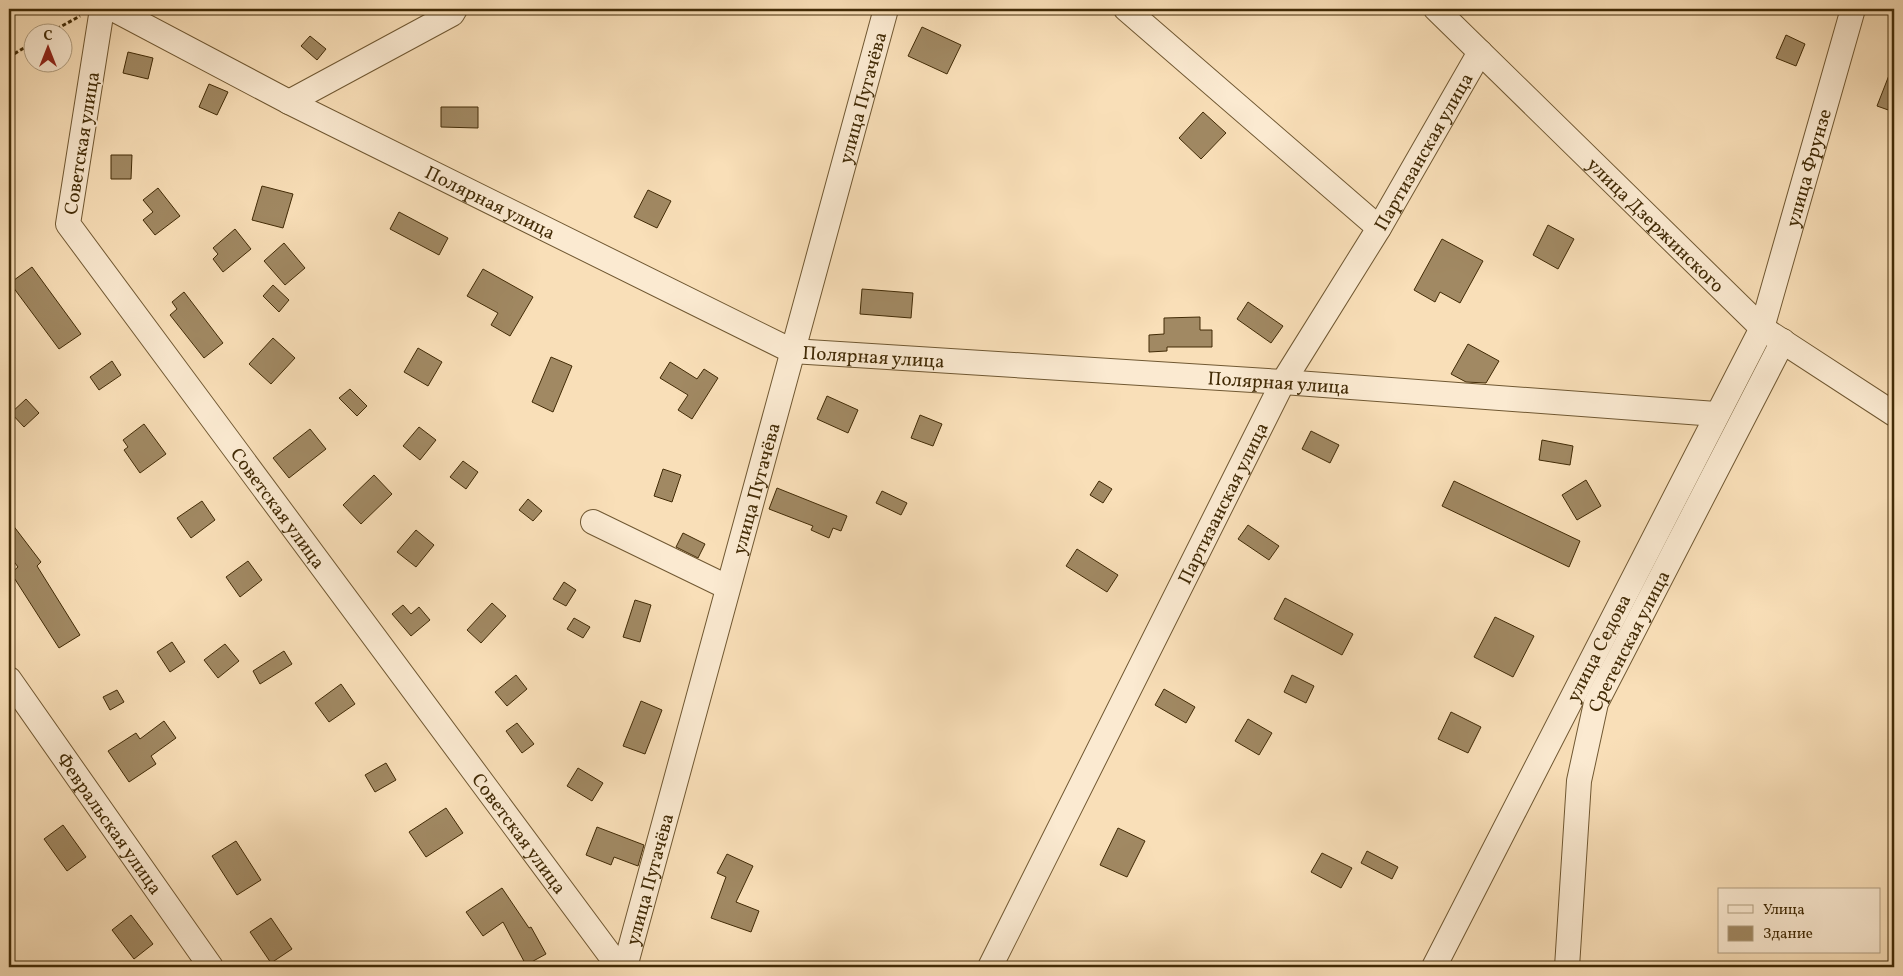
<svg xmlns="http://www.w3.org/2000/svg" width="1903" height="976" viewBox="0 0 1903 976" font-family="Vollkorn,serif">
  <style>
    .building { fill: #a18963; stroke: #422b06 }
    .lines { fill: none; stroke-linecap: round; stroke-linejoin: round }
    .minor-casing { stroke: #705832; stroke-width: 26 }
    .path { stroke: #422b06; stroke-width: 3; stroke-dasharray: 4 2.5; stroke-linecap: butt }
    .minor { stroke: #fbead1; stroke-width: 24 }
    .labels { text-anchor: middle; stroke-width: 4; stroke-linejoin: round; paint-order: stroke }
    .street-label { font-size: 19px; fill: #422b06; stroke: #fbead1 }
  </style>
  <rect width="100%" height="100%" fill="#f9dfb8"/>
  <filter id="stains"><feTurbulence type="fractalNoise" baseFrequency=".004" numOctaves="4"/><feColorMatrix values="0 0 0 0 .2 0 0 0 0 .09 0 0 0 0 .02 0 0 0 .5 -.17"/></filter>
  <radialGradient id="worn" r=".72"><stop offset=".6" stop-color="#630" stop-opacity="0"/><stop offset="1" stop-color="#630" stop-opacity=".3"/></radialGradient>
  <!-- building -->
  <g class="building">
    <path d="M 922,27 L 961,45 L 947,74 L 908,56 Z"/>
    <path d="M 1786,35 L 1805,44 L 1796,66 L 1776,58 Z"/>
    <path d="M 310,36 L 326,49 L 317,60 L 301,46 Z"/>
    <path d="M 128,52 L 153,58 L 148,79 L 123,73 Z"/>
    <path d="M 1893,65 L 1894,65 L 1894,112 L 1877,106 Z"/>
    <path d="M 209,84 L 228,92 L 217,115 L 199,107 Z"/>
    <path d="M 441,107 L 478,107 L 478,128 L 441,127 Z"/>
    <path d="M 1203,112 L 1226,133 L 1201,159 L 1179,138 Z"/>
    <path d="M 111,155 L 132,155 L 131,179 L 111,179 Z"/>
    <path d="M 262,186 L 293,194 L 283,228 L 252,220 Z"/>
    <path d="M 158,188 L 180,216 L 155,235 L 143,220 L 153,212 L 143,200 Z"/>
    <path d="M 648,190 L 671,201 L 657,228 L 634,217 Z"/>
    <path d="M 399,212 L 448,238 L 439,255 L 390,229 Z"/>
    <path d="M 1548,225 L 1574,239 L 1558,269 L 1533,255 Z"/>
    <path d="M 235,229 L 251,249 L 223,272 L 213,259 L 218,254 L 213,248 Z"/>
    <path d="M 1442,239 L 1483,261 L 1460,303 L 1440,292 L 1435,302 L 1414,290 Z"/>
    <path d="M 284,243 L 305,268 L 285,285 L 264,261 Z"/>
    <path d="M 32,267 L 81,334 L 59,349 L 10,283 Z"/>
    <path d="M 483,269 L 533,297 L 510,336 L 491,325 L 498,313 L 467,296 Z"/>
    <path d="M 273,285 L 289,300 L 279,312 L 263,296 Z"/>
    <path d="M 862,289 L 913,293 L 911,318 L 860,314 Z"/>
    <path d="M 184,292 L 223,343 L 204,358 L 170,315 L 177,309 L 172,302 Z"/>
    <path d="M 1248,302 L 1283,326 L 1271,343 L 1237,319 Z"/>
    <path d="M 1200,317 L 1200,330 L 1212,330 L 1212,347 L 1167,347 L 1167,351 L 1149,352 L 1149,335 L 1164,334 L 1164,318 Z"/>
    <path d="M 273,338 L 295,358 L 271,384 L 249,364 Z"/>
    <path d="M 1468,344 L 1499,361 L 1486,383 L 1466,382 L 1451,374 Z"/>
    <path d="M 418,348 L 442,362 L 428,386 L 404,372 Z"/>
    <path d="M 551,357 L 572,366 L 553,412 L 532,402 Z"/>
    <path d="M 112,361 L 121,375 L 99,390 L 90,377 Z"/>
    <path d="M 670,362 L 697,379 L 704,369 L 718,378 L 692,419 L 678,410 L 688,395 L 660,378 Z"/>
    <path d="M 350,389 L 367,406 L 357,416 L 339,398 Z"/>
    <path d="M 827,396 L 858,410 L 848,433 L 817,419 Z"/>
    <path d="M 26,399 L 39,413 L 24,427 L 11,413 Z"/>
    <path d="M 920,415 L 942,424 L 933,446 L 911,438 Z"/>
    <path d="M 144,424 L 166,454 L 140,473 L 124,450 L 128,447 L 123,440 Z"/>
    <path d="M 419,427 L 436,440 L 420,460 L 403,446 Z"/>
    <path d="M 310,429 L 326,449 L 289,478 L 273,458 Z"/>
    <path d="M 1311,431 L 1339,445 L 1330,463 L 1302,449 Z"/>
    <path d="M 1542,440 L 1573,446 L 1570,465 L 1539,460 Z"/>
    <path d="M 463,461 L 478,472 L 466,489 L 450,477 Z"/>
    <path d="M 663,469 L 681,475 L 672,502 L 654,496 Z"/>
    <path d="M 374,475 L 392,494 L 361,524 L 343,505 Z"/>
    <path d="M 1586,480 L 1601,506 L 1577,520 L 1562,495 Z"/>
    <path d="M 1099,481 L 1112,489 L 1103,503 L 1090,495 Z"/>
    <path d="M 1454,481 L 1580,541 L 1569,567 L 1442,506 Z"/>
    <path d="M 777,488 L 847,516 L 841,531 L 833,528 L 829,538 L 811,530 L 813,526 L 769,509 Z"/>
    <path d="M 882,491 L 907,503 L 901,515 L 876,503 Z"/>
    <path d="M 528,499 L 542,511 L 533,521 L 519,510 Z"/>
    <path d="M 202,501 L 215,520 L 191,538 L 177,518 Z"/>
    <path d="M 9,520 L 41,562 L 37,566 L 80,635 L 59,648 L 11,573 L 18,567 L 9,555 Z"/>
    <path d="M 1248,525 L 1279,546 L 1269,560 L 1238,539 Z"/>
    <path d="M 416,530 L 434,545 L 416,567 L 397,552 Z"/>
    <path d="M 683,533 L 705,544 L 698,558 L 676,547 Z"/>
    <path d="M 1077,549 L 1118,575 L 1107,592 L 1066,566 Z"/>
    <path d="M 248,561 L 262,580 L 240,597 L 226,577 Z"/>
    <path d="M 564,582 L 576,590 L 566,606 L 553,599 Z"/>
    <path d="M 1285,598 L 1353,634 L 1342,655 L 1274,619 Z"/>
    <path d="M 635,600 L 651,605 L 640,642 L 623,637 Z"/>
    <path d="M 492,603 L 506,616 L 481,643 L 467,630 Z"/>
    <path d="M 403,605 L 411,614 L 419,607 L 430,620 L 411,636 L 392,614 Z"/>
    <path d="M 1495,617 L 1534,636 L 1513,677 L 1474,657 Z"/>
    <path d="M 574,618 L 590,627 L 583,638 L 567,629 Z"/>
    <path d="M 172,642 L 185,662 L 170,672 L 157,652 Z"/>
    <path d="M 225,644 L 239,661 L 218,678 L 204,660 Z"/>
    <path d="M 284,651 L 292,664 L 260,684 L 253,671 Z"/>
    <path d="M 516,675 L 527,689 L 507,706 L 495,692 Z"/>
    <path d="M 1292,675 L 1314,686 L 1306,703 L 1284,692 Z"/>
    <path d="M 341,684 L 355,704 L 329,722 L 315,703 Z"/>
    <path d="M 1164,689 L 1195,707 L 1186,723 L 1155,705 Z"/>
    <path d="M 117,690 L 124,702 L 110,710 L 103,697 Z"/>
    <path d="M 641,701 L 662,710 L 645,754 L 623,746 Z"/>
    <path d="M 1451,712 L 1481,727 L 1468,753 L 1438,739 Z"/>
    <path d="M 1248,719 L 1272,733 L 1259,755 L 1235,741 Z"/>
    <path d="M 164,721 L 176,738 L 151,756 L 156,764 L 129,782 L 108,751 L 136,733 L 140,739 Z"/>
    <path d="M 517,723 L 534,744 L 522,753 L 506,731 Z"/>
    <path d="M 386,763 L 396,780 L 375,792 L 365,775 Z"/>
    <path d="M 578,768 L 603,783 L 592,801 L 567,786 Z"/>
    <path d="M 446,808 L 463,833 L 426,857 L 409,832 Z"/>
    <path d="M 63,825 L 86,857 L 67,871 L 44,839 Z"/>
    <path d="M 597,827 L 644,845 L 638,866 L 614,857 L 611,865 L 586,855 Z"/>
    <path d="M 1118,828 L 1145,841 L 1127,877 L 1100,865 Z"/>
    <path d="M 236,841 L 261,880 L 237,895 L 212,856 Z"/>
    <path d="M 1367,851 L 1398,867 L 1392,879 L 1361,863 Z"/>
    <path d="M 1322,853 L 1352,868 L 1341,888 L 1311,872 Z"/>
    <path d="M 727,854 L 753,866 L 736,902 L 759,911 L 751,932 L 711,918 L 726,877 L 717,873 Z"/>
    <path d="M 502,888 L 529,928 L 531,927 L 546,954 L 526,965 L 503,922 L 483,936 L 466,912 Z"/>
    <path d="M 131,915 L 153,944 L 134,959 L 112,930 Z"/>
    <path d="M 271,918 L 292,949 L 271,963 L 250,932 Z"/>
  </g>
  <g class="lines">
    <defs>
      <g id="minor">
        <path id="s1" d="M 102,9 L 68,224 L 619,967"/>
        <path id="s2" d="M 113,9 L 289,102 L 792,351 L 1283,382 L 1716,414"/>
        <path d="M 1126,9 L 1379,228"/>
        <path id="s3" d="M 1436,9 L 1762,328 L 1894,414"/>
        <path d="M 289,102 L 452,14 L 455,9"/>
        <path d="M 593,522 L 727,587"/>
        <path id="s4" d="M 9,679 L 211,967"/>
        <path id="s5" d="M 625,967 L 886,9"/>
        <path id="s6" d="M 990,967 L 1283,382 L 1379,228 L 1480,52"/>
        <path id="s7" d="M 1434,967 L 1762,328 L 1853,9"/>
        <path id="s8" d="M 1567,967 L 1579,781 L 1596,703 L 1783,341"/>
      </g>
    </defs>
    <!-- minor casing -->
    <use href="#minor" class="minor-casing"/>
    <!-- path -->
    <g class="path">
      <path d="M 51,32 L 80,16"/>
      <path d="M 9,57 L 32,43"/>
    </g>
    <!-- minor -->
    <use href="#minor" class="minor"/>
  </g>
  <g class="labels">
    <!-- street labels -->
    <g class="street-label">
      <text dy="7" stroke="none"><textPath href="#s5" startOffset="901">улица Пугачёва</textPath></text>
      <text transform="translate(81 143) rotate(-81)" y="7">Советская улица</text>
      <text dy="7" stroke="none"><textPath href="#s6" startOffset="924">Партизанская улица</textPath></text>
      <text dy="7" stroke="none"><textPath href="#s7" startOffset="885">улица Фрунзе</textPath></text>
      <text dy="7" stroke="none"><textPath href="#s2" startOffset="424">Полярная улица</textPath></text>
      <text dy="7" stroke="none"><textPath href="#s3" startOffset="308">улица Дзержинского</textPath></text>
      <text dy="7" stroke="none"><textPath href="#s2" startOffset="842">Полярная улица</textPath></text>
      <text dy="7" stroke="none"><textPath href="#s2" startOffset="1248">Полярная улица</textPath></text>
      <text dy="7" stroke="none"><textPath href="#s5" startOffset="496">улица Пугачёва</textPath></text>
      <text dy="7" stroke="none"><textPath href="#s6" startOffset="519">Партизанская улица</textPath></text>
      <text dy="7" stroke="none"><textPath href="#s1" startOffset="571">Советская улица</textPath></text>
      <text dy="7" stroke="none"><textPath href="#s8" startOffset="336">Сретенская улица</textPath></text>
      <text dy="7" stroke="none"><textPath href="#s7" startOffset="359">улица Седова</textPath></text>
      <text dy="7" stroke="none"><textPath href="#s4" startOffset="176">Февральская улица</textPath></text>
      <text dy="7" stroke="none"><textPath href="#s1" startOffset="976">Советская улица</textPath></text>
      <text dy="7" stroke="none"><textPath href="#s5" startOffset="91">улица Пугачёва</textPath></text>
    </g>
  </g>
  <!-- margin -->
  <rect width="1903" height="976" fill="none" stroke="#f9dfb8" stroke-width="30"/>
  <rect x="10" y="10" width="1883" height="956" fill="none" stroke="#422b06" stroke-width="2.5"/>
  <rect x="15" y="15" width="1873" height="946" fill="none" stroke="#422b06"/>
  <!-- legend -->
  <rect x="1718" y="888" width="162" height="65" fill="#fbead1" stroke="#b19e80"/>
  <rect x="1728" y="905" width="25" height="8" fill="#fbead1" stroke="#b19e80"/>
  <text x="1763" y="914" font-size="15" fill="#422b06">Улица</text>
  <rect x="1728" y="926" width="25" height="15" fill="#a18963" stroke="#b19e80"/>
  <text x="1763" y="938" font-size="15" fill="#422b06">Здание</text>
  <!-- north arrow -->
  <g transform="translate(48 48)"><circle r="24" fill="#fbead1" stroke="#b19e80"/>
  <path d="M0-4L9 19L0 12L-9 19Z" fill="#8f2418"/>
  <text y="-8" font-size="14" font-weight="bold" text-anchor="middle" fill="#422b06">С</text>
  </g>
  <rect width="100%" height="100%" filter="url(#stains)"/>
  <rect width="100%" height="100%" fill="url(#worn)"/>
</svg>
